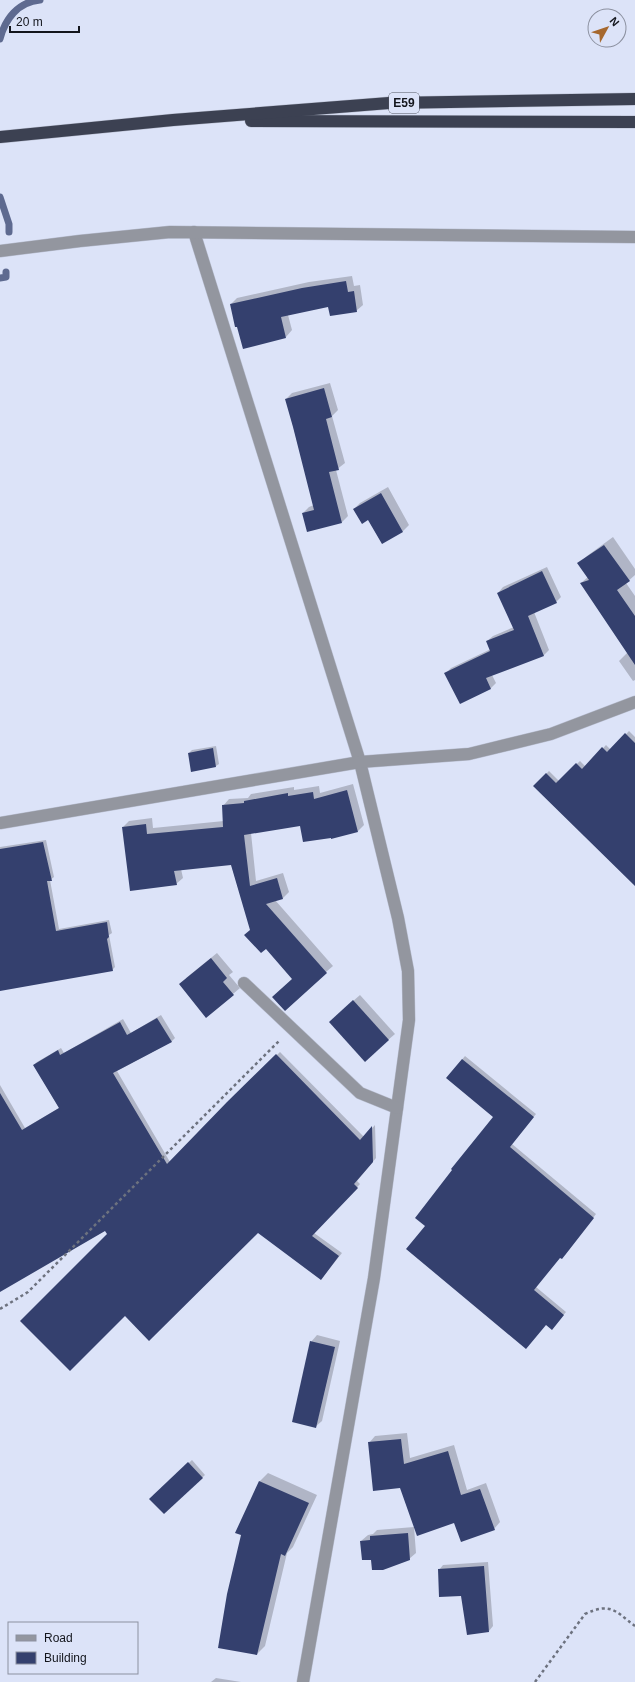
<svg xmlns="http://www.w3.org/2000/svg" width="635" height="1682" viewBox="0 0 635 1682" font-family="Arial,sans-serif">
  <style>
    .shadow { fill: #0003 }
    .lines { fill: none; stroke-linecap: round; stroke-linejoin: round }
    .stream { stroke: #5e6a90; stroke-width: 7 }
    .building { fill: #34406e }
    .minor-casing { stroke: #b8bed0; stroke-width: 13 }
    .highway-casing { stroke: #b8bed0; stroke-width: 13 }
    .path { stroke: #6d727f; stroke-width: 2.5; stroke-dasharray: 3 3; stroke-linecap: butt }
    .minor { stroke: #93969f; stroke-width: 12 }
    .highway { stroke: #3c4152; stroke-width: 12 }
    .labels { text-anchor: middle; stroke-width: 4; stroke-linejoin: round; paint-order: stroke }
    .shield { fill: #dce3f8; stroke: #4f535e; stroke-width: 1 }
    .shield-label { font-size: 12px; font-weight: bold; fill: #13151c }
  </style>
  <rect width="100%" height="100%" fill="#dce3f8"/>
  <!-- shadow -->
  <g class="shadow">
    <path d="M 352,276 L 354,286 L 360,285 L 363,305 L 356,311 L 329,305 L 288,315 L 292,330 L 286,337 L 231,304 L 237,298 L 309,282 Z"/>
    <path d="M 330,383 L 338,410 L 332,416 L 345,463 L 336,470 L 348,516 L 342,522 L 303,513 L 309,507 L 314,505 L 286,399 L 292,393 Z"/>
    <path d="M 388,487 L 409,525 L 403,531 L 382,543 L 368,519 L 354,509 L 360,503 Z"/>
    <path d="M 613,537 L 635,569 L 635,575 L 626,583 L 635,596 L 635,680 L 633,681 L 619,661 L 628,652 L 581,583 L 588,577 L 579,564 L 587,556 Z"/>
    <path d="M 547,567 L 561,597 L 556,602 L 534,612 L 549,650 L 544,655 L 492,675 L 496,683 L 491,688 L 460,703 L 446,673 L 451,668 L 491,649 L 487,641 L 493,636 L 514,627 L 498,593 L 503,587 Z"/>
    <path d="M 629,731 L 635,737 L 635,885 L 534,786 L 549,771 L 559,781 L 580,761 L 586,767 L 606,745 L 611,750 Z"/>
    <path d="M 216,746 L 219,764 L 216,766 L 192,770 L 189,753 L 192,750 Z"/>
    <path d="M 353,784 L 364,825 L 358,831 L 301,824 L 251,833 L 256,881 L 283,873 L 289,892 L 283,898 L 275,900 L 333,966 L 326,972 L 293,979 L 251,930 L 231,864 L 181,869 L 183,878 L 176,884 L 123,827 L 129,821 L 152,818 L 153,828 L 224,821 L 223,806 L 229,799 L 248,798 L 251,794 L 294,787 L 294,790 L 319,786 L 320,793 Z"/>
    <path d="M 46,840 L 54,877 L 50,880 L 59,929 L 109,920 L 112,933 L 109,935 L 115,967 L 112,970 L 0,990 L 0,847 Z"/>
    <path d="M 217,953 L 233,972 L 229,975 L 240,988 L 206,1017 L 186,978 Z"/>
    <path d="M 360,995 L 395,1034 L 388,1040 L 336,1016 Z"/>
    <path d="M 161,1015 L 175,1038 L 171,1042 L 117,1071 L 170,1162 L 228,1103 L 280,1052 L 364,1137 L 375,1125 L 376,1158 L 357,1181 L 360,1184 L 314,1233 L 342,1253 L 321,1279 L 258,1232 L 106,1230 L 0,1290 L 0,1085 L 25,1128 L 59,1108 L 34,1065 L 37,1062 L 61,1048 L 64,1053 L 123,1019 L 131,1033 Z"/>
    <path d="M 465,1056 L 536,1114 L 512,1144 L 596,1214 L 565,1255 L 560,1257 L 536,1287 L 566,1312 L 554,1326 L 426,1226 L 495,1117 L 447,1078 Z"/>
    <path d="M 317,1335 L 340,1341 L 322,1421 L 315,1427 L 311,1342 Z"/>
    <path d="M 407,1433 L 410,1458 L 454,1445 L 467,1490 L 486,1483 L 500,1522 L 494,1529 L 455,1522 L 400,1487 L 369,1443 L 375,1436 Z"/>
    <path d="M 192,1460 L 205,1475 L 164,1513 L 150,1499 Z"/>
    <path d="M 268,1473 L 317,1495 L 293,1547 L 287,1553 L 265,1646 L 257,1654 L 242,1535 L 237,1532 L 260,1481 Z"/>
    <path d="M 414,1527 L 416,1553 L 409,1559 L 372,1559 L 361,1541 L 368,1535 L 373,1534 L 377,1530 Z"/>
    <path d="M 488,1562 L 493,1626 L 489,1631 L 462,1595 L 439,1570 L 443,1565 Z"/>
    <path d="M 216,1678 L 241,1682 L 211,1682 Z"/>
  </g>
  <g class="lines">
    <!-- stream -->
    <g class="stream">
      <path d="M 0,39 C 5,19 18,2 40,0"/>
      <path d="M 0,197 L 9,224 L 9,232"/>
      <path d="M 0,278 L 6,277 L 6,272"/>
    </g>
  </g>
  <!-- building -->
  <g class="building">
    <path d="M 346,281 L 348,292 L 354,291 L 357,312 L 330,316 L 328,307 L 281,317 L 286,338 L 243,349 L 237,327 L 235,327 L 230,304 L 302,288 Z"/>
    <path d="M 324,388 L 332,417 L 326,419 L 339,470 L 329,472 L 342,523 L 307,532 L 302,513 L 314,510 L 293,427 L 285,399 Z"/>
    <path d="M 381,493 L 403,532 L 382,544 L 368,520 L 362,524 L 353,509 Z"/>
    <path d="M 604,545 L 630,581 L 617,590 L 635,616 L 635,665 L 580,583 L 589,580 L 577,563 Z"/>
    <path d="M 542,571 L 557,603 L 528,616 L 544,656 L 486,678 L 491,689 L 460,704 L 444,673 L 490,651 L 486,641 L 514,630 L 497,593 Z"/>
    <path d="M 625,733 L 635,743 L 635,886 L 533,786 L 546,773 L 556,783 L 576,763 L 582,769 L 602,747 L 607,752 Z"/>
    <path d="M 213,748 L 216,767 L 191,772 L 188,753 Z"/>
    <path d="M 347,790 L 358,832 L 331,839 L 331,838 L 303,842 L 300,826 L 244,835 L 250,886 L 277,878 L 283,899 L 266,904 L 327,973 L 285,1011 L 272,997 L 292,979 L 266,949 L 261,953 L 244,935 L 250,930 L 231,865 L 174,871 L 177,885 L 130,891 L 122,827 L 146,824 L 147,834 L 223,827 L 222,805 L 244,803 L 244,801 L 288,793 L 288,796 L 313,792 L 314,799 Z"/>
    <path d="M 43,842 L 52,881 L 47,881 L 56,931 L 107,922 L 109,937 L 107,939 L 113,971 L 0,991 L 0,849 Z"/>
    <path d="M 211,958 L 227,978 L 223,982 L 234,995 L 206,1018 L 179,984 Z"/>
    <path d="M 353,1000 L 389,1040 L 365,1062 L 329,1022 Z"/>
    <path d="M 157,1018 L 172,1042 L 113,1073 L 167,1164 L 227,1102 L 276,1054 L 360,1140 L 372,1126 L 373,1162 L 354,1184 L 358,1188 L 312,1236 L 339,1256 L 321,1280 L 258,1233 L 149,1341 L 125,1316 L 70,1371 L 20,1321 L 107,1234 L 105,1231 L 0,1292 L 0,1093 L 22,1130 L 59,1108 L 33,1065 L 58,1050 L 60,1055 L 120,1022 L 127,1035 Z"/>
    <path d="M 462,1059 L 534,1117 L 510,1147 L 594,1218 L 562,1259 L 560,1258 L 534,1290 L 564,1315 L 552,1330 L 546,1325 L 526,1349 L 406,1249 L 425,1226 L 415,1218 L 452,1170 L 451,1169 L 493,1117 L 446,1078 Z"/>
    <path d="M 310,1341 L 335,1347 L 316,1428 L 292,1422 Z"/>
    <path d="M 401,1439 L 404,1464 L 448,1451 L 461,1495 L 480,1489 L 495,1530 L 461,1542 L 454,1523 L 417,1536 L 400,1488 L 373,1491 L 368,1442 Z"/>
    <path d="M 188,1462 L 203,1478 L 164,1514 L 149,1499 Z"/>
    <path d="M 259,1481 L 309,1503 L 285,1556 L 281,1554 L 257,1655 L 218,1648 L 227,1594 L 241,1535 L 235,1533 Z"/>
    <path d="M 408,1533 L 410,1560 L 383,1570 L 372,1570 L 371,1560 L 362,1560 L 360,1541 L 370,1540 L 370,1536 Z"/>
    <path d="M 484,1566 L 489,1632 L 467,1635 L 461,1596 L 439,1597 L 438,1569 Z"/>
  </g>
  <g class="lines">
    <defs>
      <g id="minor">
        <path d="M 194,232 L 360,762 L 398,918 L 408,971 L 409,1020 L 374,1278 L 303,1682"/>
        <path d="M 0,251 L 80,241 L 170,232 L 635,237"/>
        <path d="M 0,823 L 360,762 L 469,754 L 551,734 L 635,702"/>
        <path d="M 244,983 L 360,1093 L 397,1108"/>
      </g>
      <g id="highway">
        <path d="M 251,121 L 635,122"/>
        <path d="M 0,137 L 173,120 L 389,103 L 635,99"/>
      </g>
    </defs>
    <!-- minor casing -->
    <use href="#minor" class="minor-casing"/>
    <!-- highway casing -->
    <use href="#highway" class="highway-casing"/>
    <!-- path -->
    <g class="path">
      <path d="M 0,1309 L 28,1292 L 279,1041"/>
      <path d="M 535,1682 L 585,1614 C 611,1602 615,1611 635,1626"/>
    </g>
    <!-- minor -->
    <use href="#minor" class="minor"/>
    <!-- highway -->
    <use href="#highway" class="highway"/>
  </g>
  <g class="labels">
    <!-- shield labels -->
    <rect class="shield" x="389" y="93" width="30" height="20" rx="3"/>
    <g class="shield-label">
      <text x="404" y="107">E59</text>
    </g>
  </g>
  <!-- legend -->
  <rect x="8" y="1622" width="130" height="52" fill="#dce3f8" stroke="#8c91a0"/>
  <rect x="16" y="1635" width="20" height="6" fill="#93969f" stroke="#8c91a0"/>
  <text x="44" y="1642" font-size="12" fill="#13151c">Road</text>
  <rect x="16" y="1652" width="20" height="12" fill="#34406e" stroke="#8c91a0"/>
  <text x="44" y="1662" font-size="12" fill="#13151c">Building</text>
  <!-- north arrow -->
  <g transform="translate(607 28) rotate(50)"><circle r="19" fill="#dce3f8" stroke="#8c91a0"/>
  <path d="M0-3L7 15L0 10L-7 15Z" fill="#a6682e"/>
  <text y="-6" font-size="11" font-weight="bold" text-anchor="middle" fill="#13151c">N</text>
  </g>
  <!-- scale -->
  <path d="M10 26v6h69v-6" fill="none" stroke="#13151c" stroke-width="2"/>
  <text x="16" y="26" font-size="12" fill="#13151c" stroke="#dce3f8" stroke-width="3" paint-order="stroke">20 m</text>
</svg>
